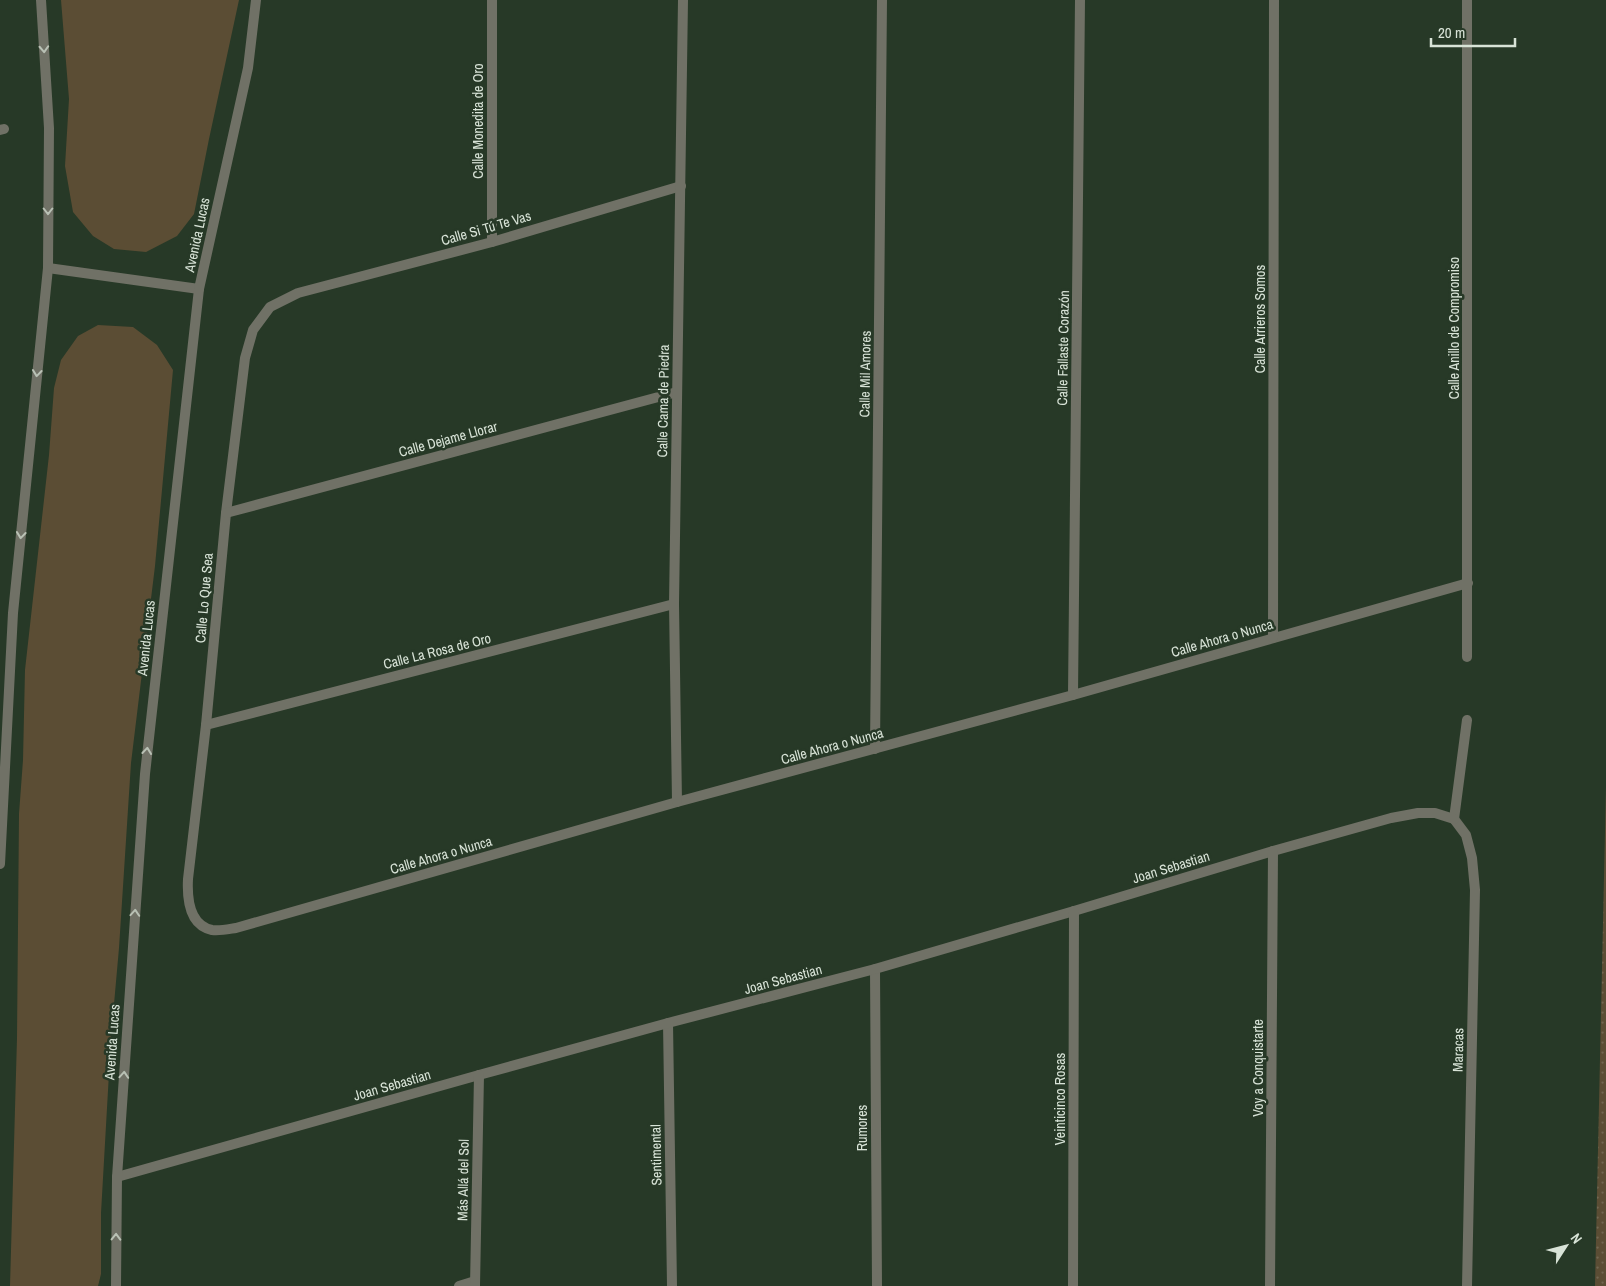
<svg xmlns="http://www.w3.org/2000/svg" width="1606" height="1286" viewBox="0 0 1606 1286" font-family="'Archivo Narrow',sans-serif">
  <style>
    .grass { fill: url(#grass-dots) }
    .park { fill: #5b4d34 }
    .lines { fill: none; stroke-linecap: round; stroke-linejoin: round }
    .minor { stroke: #707166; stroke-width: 10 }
    .tertiary { stroke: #707166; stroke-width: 10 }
    .oneway { stroke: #b9c1b5 }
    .labels { text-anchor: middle; stroke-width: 5; stroke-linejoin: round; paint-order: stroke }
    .street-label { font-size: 14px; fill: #d8e3d7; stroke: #273927 }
  </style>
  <defs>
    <pattern id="grass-dots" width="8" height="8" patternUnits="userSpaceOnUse" patternTransform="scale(1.25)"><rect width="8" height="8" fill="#5b4d34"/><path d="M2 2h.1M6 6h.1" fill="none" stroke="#726651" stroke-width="1.8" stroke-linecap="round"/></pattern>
  </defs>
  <rect width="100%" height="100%" fill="#273927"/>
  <!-- grass -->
  <path class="grass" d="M 1606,787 L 1606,1286 L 1595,1286 Z"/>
  <!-- park -->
  <g class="park">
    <path d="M 61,0 L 239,0 L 209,139 L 194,214 L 177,236 L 146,252 L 114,249 L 93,236 L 73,212 L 65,166 L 69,99 Z"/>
    <path d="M 98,325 L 133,327 L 157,345 L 173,370 L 155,566 L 131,763 L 119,948 L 111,1038 L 101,1213 L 101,1274 L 98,1286 L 10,1286 L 17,1038 L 19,814 L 23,760 L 25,670 L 49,455 L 54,388 L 61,360 L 78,336 Z"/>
  </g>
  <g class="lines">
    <!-- minor -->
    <g class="minor">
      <path d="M 492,0 L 492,242"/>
      <path d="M 0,130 L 4,129"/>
      <path d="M 681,186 L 492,242 L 298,293 L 270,307 L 253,330 L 245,358 L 226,513 L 206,725 L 188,879 C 187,898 189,925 212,930 C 220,931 229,929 236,928 L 677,802 L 1073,695 L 1468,583"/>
      <path d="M 226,513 L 677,392"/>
      <path d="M 1273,638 L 1274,0"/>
      <path d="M 1467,657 L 1467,0"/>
      <path d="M 1073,695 L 1080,0"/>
      <path d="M 206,725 L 674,604"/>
      <path d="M 875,749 L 882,0"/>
      <path d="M 677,802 L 674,604 L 683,0"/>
      <path d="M 1454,819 L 1466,835 L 1472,858 L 1475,890 L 1467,1286"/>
      <path d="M 1454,819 L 1467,720"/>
      <path d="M 875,969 L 877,1286"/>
      <path d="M 668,1023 L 672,1286"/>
      <path d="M 117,1177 L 479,1075 L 668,1023 L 875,969 L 1074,911 L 1273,851 L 1391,818 L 1418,813 L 1435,813 L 1454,819"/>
      <path d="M 459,1286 L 475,1281"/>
      <path d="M 475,1286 L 479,1075"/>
      <path d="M 1073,1286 L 1074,911"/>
      <path d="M 1270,1286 L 1273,851"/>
    </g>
    <!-- tertiary -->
    <g class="tertiary">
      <path d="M 48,268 L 199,289"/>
      <path d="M 0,864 L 13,613 L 48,268 L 49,128 L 41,0"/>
      <path d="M 116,1286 L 117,1177 L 145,774 L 199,289 L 248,68 L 256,0"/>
    </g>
  </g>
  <!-- one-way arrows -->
  <defs><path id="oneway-chevron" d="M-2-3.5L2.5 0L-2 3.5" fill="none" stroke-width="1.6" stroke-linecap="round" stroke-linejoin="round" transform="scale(1.25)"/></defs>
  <g class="oneway">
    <use href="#oneway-chevron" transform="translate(44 49) rotate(87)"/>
    <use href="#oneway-chevron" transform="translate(48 211) rotate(90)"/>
    <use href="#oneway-chevron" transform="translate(37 373) rotate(96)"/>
    <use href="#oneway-chevron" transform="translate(21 535) rotate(96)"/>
    <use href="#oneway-chevron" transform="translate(147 751) rotate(-84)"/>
    <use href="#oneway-chevron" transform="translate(135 913) rotate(-86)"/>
    <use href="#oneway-chevron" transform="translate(124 1075) rotate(-86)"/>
    <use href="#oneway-chevron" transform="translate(116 1237) rotate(-89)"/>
  </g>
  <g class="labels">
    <!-- street labels -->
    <g class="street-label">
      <text transform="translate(478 121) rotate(-90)" y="5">Calle Monedita de Oro</text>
      <text transform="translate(486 228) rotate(-16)" y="5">Calle Si Tú Te Vas</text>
      <text transform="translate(197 235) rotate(-78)" y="5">Avenida Lucas</text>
      <text transform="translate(1260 319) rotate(-90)" y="5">Calle Arrieros Somos</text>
      <text transform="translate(1454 328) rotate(-90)" y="5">Calle Anillo de Compromiso</text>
      <text transform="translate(1063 348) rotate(-89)" y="5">Calle Fallaste Corazón</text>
      <text transform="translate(865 374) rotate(-89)" y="5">Calle Mil Amores</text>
      <text transform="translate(663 401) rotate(-89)" y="5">Calle Cama de Piedra</text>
      <text transform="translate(448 439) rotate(-15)" y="5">Calle Dejame Llorar</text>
      <text transform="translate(204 598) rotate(-85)" y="5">Calle Lo Que Sea</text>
      <text transform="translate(146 638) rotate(-84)" y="5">Avenida Lucas</text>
      <text transform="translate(1222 638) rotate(-16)" y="5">Calle Ahora o Nunca</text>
      <text transform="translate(437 651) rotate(-14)" y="5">Calle La Rosa de Oro</text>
      <text transform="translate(832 746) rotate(-15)" y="5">Calle Ahora o Nunca</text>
      <text transform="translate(441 855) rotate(-16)" y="5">Calle Ahora o Nunca</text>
      <text transform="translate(1171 867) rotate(-17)" y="5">Joan Sebastian</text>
      <text transform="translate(783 979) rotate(-15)" y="5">Joan Sebastian</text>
      <text transform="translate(112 1042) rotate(-86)" y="5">Avenida Lucas</text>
      <text transform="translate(1458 1050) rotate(-89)" y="5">Maracas</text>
      <text transform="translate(1258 1068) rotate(-90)" y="5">Voy a Conquistarte</text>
      <text transform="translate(392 1085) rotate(-16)" y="5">Joan Sebastian</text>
      <text transform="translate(1060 1099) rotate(-90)" y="5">Veinticinco Rosas</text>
      <text transform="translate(862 1128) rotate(-90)" y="5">Rumores</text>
      <text transform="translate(656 1155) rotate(-91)" y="5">Sentimental</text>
      <text transform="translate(463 1180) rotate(-89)" y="5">Más Allá del Sol</text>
    </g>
  </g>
  <!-- north arrow -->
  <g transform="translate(1566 1246) rotate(54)" stroke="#273927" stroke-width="4" paint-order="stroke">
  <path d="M0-4L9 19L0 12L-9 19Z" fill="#d8e3d7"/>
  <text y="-8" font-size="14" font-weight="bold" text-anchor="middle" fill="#d8e3d7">N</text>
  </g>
  <!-- scale -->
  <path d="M1431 38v8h84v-8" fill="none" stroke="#d8e3d7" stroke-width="2.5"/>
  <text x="1438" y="38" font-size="15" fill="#d8e3d7" stroke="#273927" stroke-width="4" paint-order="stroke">20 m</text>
</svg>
